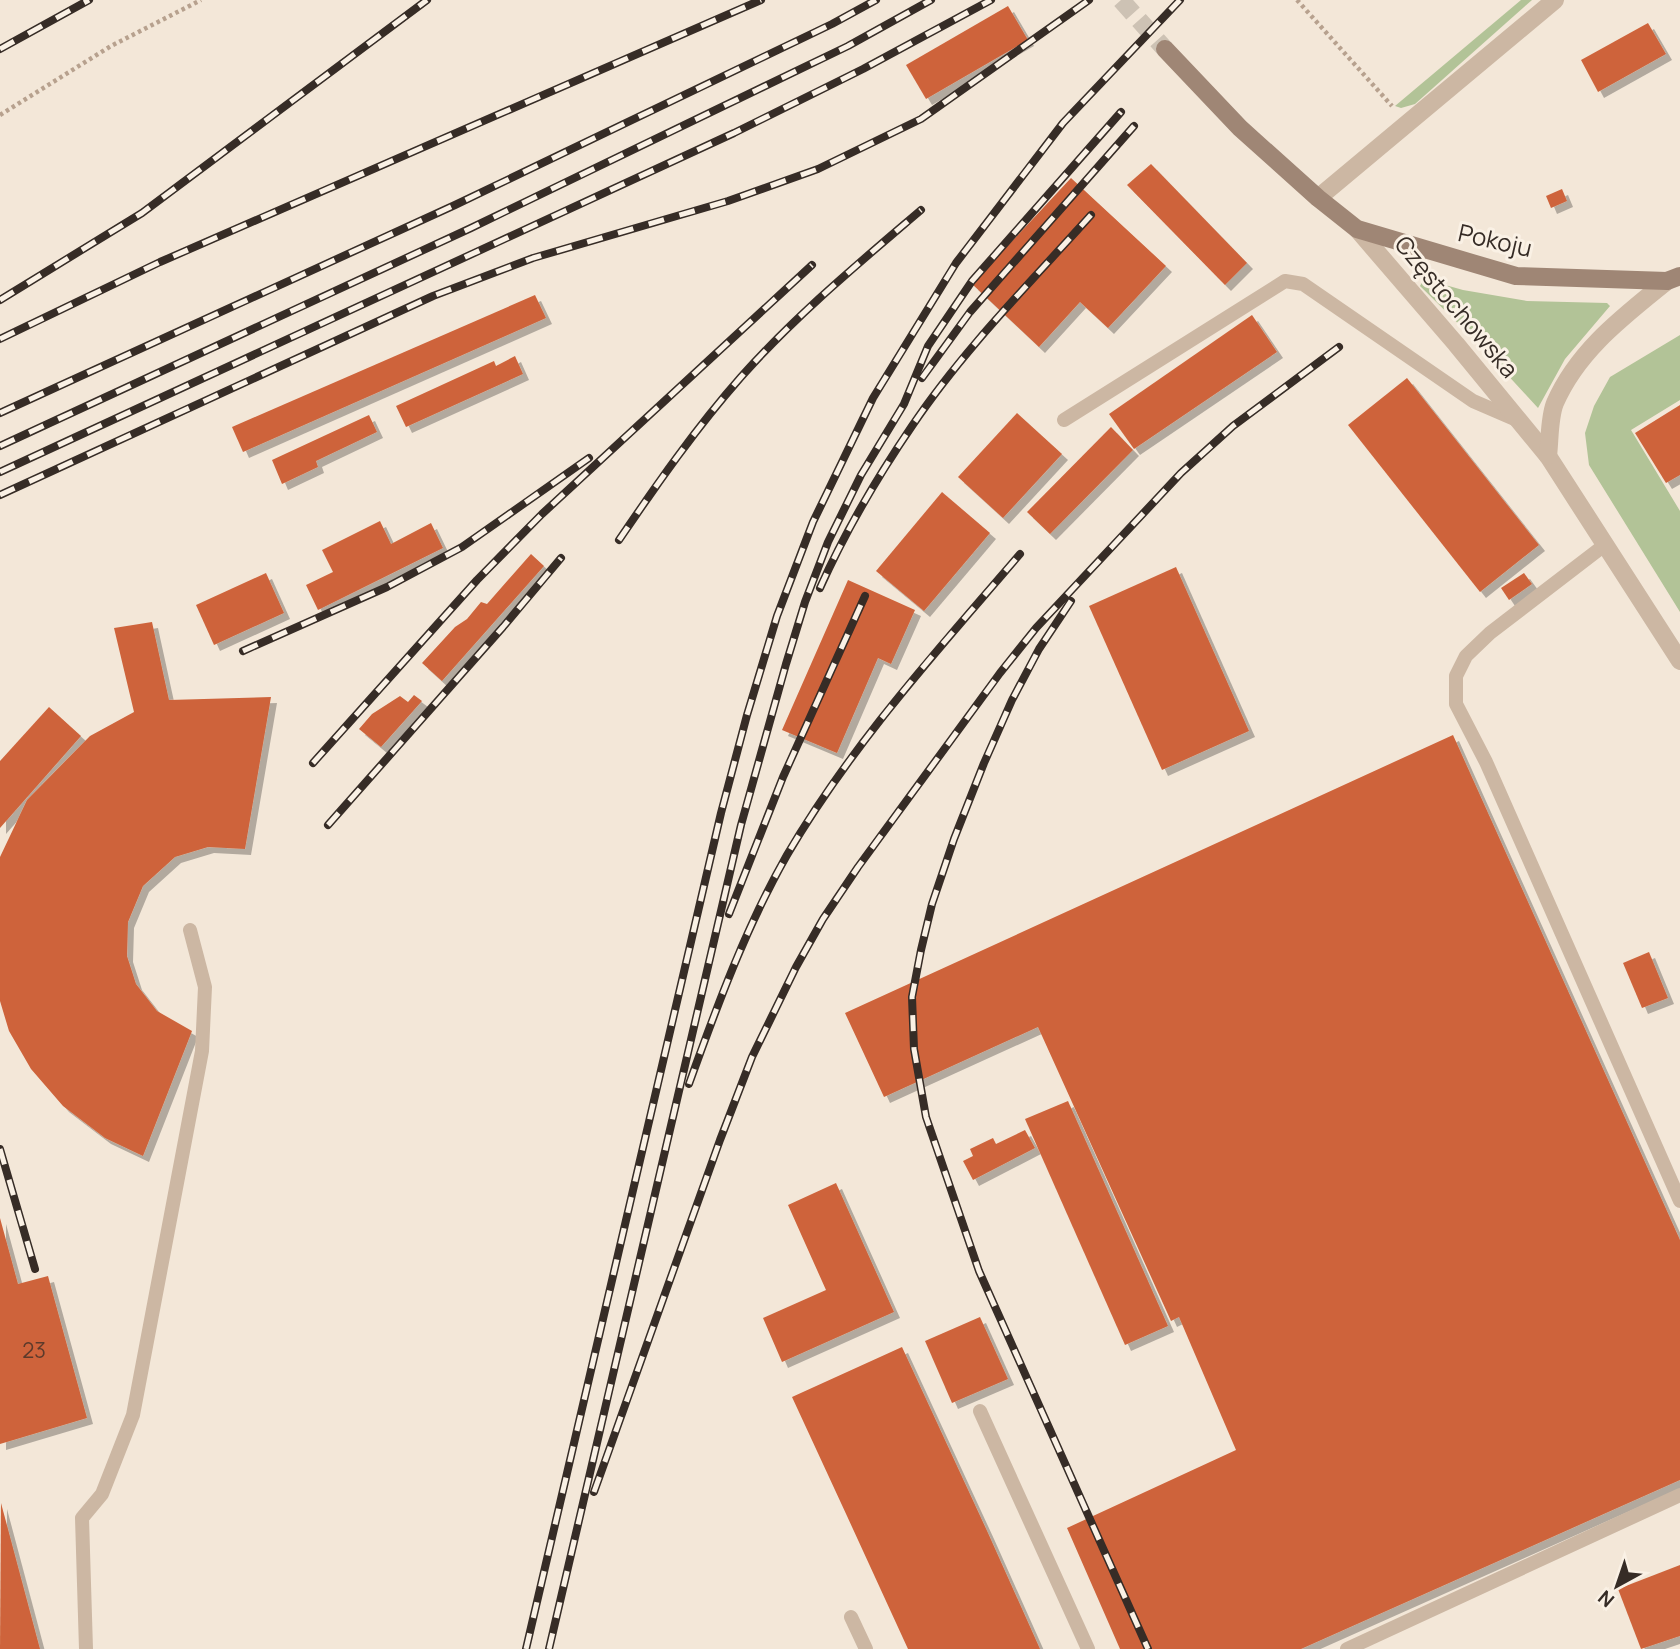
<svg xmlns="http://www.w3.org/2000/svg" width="1680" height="1649" viewBox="0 0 1680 1649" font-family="Manrope,sans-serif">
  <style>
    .green { fill: #b2c397 }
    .building { fill: #ce643b; filter: url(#shadow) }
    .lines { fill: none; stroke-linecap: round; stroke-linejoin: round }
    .secondary-tunnel { stroke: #cdc2b4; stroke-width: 18; stroke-dasharray: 18 9; stroke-linecap: butt }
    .path { stroke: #b7a18e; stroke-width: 4.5; stroke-dasharray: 3.5 3.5; stroke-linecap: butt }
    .lane { stroke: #ccb7a3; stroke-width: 14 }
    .street { stroke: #ccb7a3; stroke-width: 18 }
    .secondary { stroke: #9f8675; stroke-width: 18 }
    .rail-casing { stroke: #362c26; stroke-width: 8 }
    .rail { stroke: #faf1e5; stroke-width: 5; stroke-dasharray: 16; stroke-linecap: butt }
    .labels { text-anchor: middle; stroke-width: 6; stroke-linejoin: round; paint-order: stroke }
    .number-label { font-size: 21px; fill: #5c3a2b }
    .street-label { font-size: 24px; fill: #362c26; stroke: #faf1e5 }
  </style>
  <defs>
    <filter id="shadow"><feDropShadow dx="6" dy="6" stdDeviation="0" flood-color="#0004"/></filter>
  </defs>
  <rect width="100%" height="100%" fill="#f3e7d8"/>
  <!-- green -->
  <g class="green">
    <path d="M 1521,0 L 1532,0 L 1415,104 L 1401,108 L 1395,106 Z"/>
    <path d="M 1424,279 L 1463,290 L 1527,301 L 1607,303 L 1610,306 L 1565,359 L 1538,408 L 1480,345 L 1420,286 Z"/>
    <path d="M 1680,335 L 1680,400 L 1631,430 L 1680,511 L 1680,612 L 1589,465 L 1585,433 L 1594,406 L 1610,377 Z"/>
  </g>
  <!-- building -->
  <g class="building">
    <path d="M 1008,6 L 1028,40 L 926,99 L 906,65 Z"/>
    <path d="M 1648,23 L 1666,54 L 1598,92 L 1581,60 Z"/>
    <path d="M 1151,164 L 1247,263 L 1225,285 L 1127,185 Z"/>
    <path d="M 1071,178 L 1166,266 L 1108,328 L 1080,302 L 1039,347 L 972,284 Z"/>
    <path d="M 1562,189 L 1567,201 L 1551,208 L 1546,196 Z"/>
    <path d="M 535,295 L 546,318 L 243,452 L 232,427 Z"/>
    <path d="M 1252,315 L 1277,352 L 1134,449 L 1109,414 Z"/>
    <path d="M 515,356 L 523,374 L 406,427 L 396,406 L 494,361 L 496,366 Z"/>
    <path d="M 1407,378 L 1539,545 L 1480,592 L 1348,425 Z"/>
    <path d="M 1680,405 L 1680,475 L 1666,483 L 1635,433 Z"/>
    <path d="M 1017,413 L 1062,454 L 1003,518 L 958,477 Z"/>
    <path d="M 369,415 L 377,432 L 316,461 L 318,467 L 282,484 L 272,460 Z"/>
    <path d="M 1111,427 L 1133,450 L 1050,534 L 1027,512 Z"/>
    <path d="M 942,492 L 990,533 L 924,611 L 876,571 Z"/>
    <path d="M 380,521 L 391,544 L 431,523 L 443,548 L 318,610 L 306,585 L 333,572 L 322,550 Z"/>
    <path d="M 531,554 L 544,566 L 442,681 L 422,663 L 455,627 L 467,619 L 481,602 L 487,604 Z"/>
    <path d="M 1176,567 L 1249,731 L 1162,770 L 1089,606 Z"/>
    <path d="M 266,573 L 284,613 L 214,645 L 196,605 Z"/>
    <path d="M 1524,573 L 1532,584 L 1509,600 L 1501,588 Z"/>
    <path d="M 848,580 L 915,610 L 891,664 L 878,658 L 837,753 L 782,730 Z"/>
    <path d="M 152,622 L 169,700 L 271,697 L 245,849 L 208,847 L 175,857 L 143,886 L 128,922 L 127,956 L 136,984 L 157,1011 L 192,1031 L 143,1156 L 105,1138 L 63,1106 L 31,1069 L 9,1031 L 0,1001 L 0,857 L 27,800 L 90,736 L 134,712 L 114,628 Z"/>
    <path d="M 414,695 L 422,701 L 381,747 L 359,729 L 372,714 L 400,696 L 408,702 Z"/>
    <path d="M 49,707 L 81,736 L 0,828 L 0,761 Z"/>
    <path d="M 1453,735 L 1680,1240 L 1680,1480 L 1301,1649 L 1120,1649 L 1067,1528 L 1236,1450 L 1179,1317 L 1171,1321 L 1038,1027 L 884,1097 L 845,1013 Z"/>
    <path d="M 1649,952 L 1668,998 L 1642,1008 L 1623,963 Z"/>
    <path d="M 1068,1101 L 1168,1326 L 1125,1345 L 1025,1119 Z"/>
    <path d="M 1025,1130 L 1035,1148 L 973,1180 L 963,1161 L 973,1156 L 970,1149 L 993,1138 L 996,1144 Z"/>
    <path d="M 836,1183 L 894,1312 L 782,1362 L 763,1318 L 826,1290 L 788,1205 Z"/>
    <path d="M 0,1218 L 18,1284 L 48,1276 L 87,1418 L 0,1444 Z"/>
    <path d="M 980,1317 L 1008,1379 L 952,1403 L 925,1341 Z"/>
    <path d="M 902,1347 L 988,1533 L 1040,1649 L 908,1649 L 847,1516 L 792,1397 Z"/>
    <path d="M 1,1503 L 40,1649 L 0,1649 Z"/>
    <path d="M 1680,1565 L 1680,1636 L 1641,1649 L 1618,1589 Z"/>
  </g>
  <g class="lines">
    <!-- secondary-tunnel -->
    <path class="secondary-tunnel" d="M 1121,0 L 1165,49"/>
    <!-- path -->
    <g class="path">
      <path d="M 1297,0 L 1392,106"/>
      <path d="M 0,115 L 111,46 L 201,0"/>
    </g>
    <!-- lane -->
    <g class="lane">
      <path d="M 1064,420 L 1285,281 L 1303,284 L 1473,401 L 1517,420"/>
      <path d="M 1606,544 L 1490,633 L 1466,656 L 1456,676 L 1456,704 L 1486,762 L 1680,1201"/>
      <path d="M 980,1411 L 1088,1649"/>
      <path d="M 851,1617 L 866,1649"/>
      <path d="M 86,1649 L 82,1518 L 102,1494 L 133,1415 L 202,1051 L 205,987 L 190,930"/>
      <path d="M 1347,1649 L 1680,1495"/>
    </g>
    <!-- street -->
    <g class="street">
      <path d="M 1318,198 L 1555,0"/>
      <path d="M 1357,229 L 1456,344 L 1548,456 L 1680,661"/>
      <path d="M 1548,456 C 1550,440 1549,418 1555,403 C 1578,350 1624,316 1667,281"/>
    </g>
    <!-- secondary -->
    <path class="secondary" d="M 1165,49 L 1240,128 L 1318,198 L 1357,229 L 1516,276 L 1667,281 L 1680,276"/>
    <defs>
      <g id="rail">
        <path d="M 0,49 L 89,0"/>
        <path d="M 0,300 L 142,213 L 427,0"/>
        <path d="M 0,339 L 160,262 L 761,0"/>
        <path d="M 922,378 L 970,312 L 1134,126"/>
        <path d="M 0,413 L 455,205 L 832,24 L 876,0"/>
        <path d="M 0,446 L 471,228 L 848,46 L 931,0"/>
        <path d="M 0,472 L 734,133 L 863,69 L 991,0"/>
        <path d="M 0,495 L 433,296 L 533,258 L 728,201 L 818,169 L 921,119 L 1089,0"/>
        <path d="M 619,540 C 657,484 696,428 741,377 C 795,316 859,263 921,210"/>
        <path d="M 820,588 C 845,532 878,476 912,426 C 963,350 1030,283 1091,215"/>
        <path d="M 1071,601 L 1039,649 L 1012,700 L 984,763 L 954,839 L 932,904 L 921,950 L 912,997 L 914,1049 L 926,1117 L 979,1271 L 1148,1649"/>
        <path d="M 243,651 L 387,587 L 462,547 L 589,458"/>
        <path d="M 313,763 L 477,580 L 542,514 L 812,265"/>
        <path d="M 328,825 L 503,627 L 561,558"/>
        <path d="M 729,914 L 783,777 L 865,596"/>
        <path d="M 689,1084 C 717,1006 746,927 787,855 C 852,744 937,651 1020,554"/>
        <path d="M 0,1149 L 35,1269"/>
        <path d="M 594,1492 L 720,1140 L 752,1057 L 796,967 L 823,919 L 858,867 L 1000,673 L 1036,628 L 1181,473 L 1233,426 L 1339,347"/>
        <path d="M 526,1649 L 721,813 L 747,715 L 777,616 L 813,522 L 873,398 L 956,263 L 1063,123 L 1180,0"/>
        <path d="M 549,1649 L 741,825 L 786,664 L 805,602 L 828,542 L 861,475 L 904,404 L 928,346 L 972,281 L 1121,112"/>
      </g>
    </defs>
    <!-- rail casing -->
    <use href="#rail" class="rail-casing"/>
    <!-- rail -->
    <use href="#rail" class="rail"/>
  </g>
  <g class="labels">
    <!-- number labels -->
    <g class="number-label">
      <text x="34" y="1358">23</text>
    </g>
    <!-- street labels -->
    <g class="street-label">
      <text transform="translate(1495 241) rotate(13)" y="8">Pokoju</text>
      <text transform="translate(1456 307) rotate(50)" y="8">Częstochowska</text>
    </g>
  </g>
  <!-- north arrow -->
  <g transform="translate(1617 1586) rotate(220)" stroke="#faf1e5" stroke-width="5" paint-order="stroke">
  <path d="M0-5L12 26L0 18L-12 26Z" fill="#362c26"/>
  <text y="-10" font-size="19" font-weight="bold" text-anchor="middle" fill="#362c26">N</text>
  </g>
</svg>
